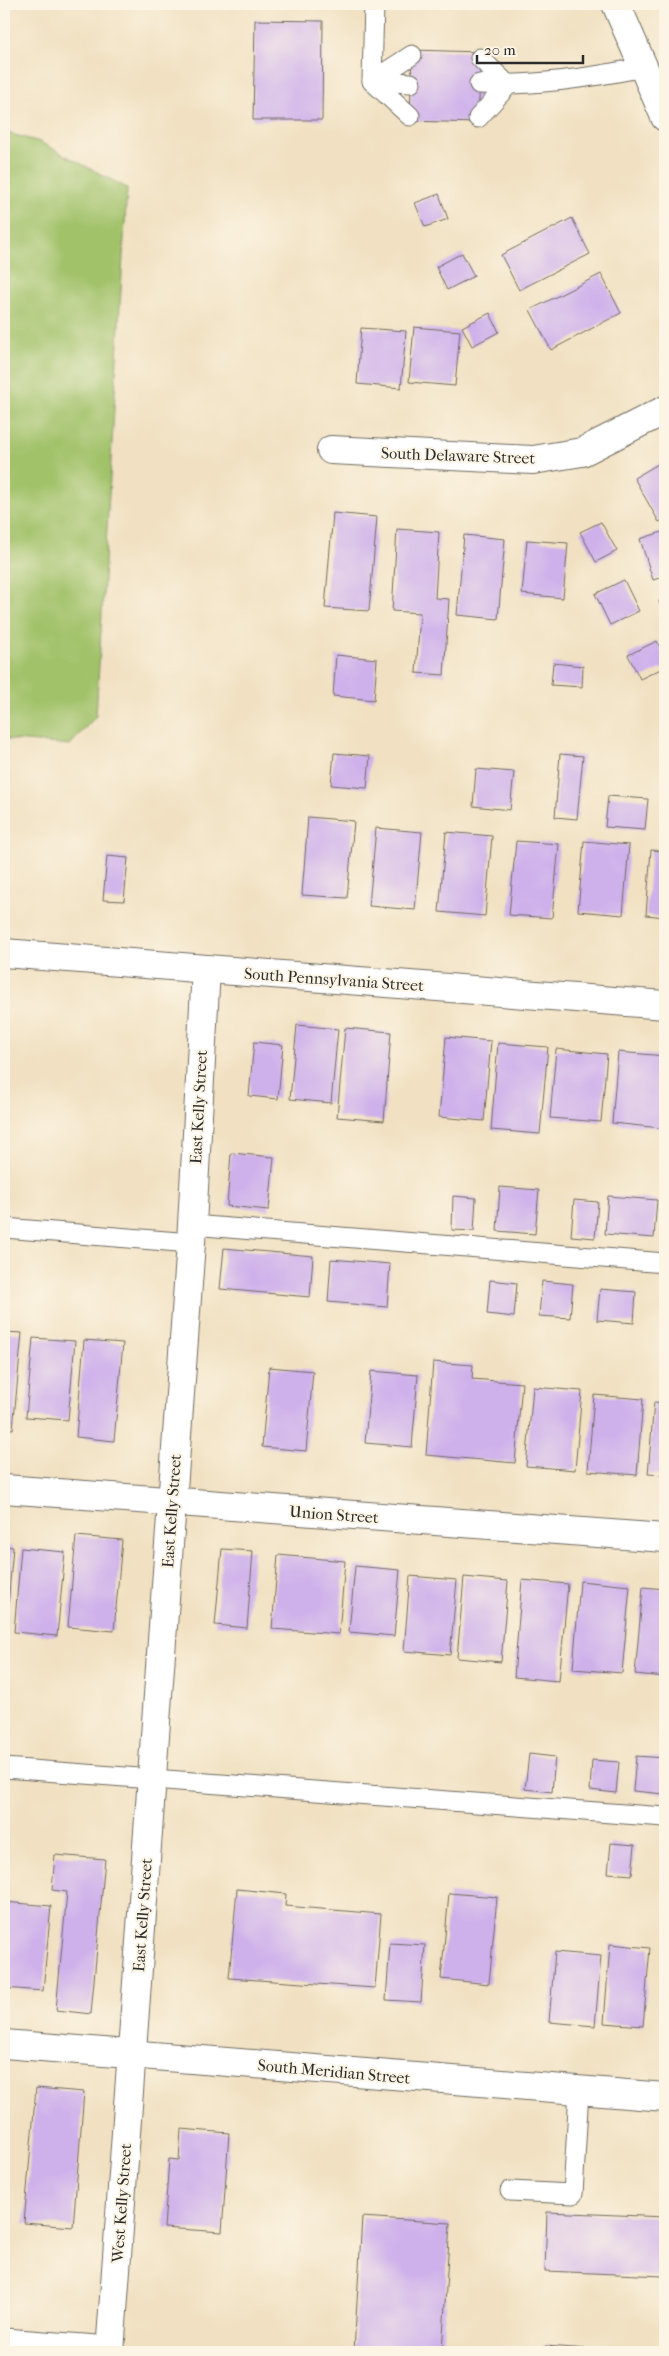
<svg xmlns="http://www.w3.org/2000/svg" width="669" height="2356" viewBox="0 0 669 2356" font-family="'IM FELL French Canon',serif">
  <style>
    .green { fill: #a2c26b; stroke: #66764b }
    .building { fill: #ceb0eb }
    .lines { fill: none; stroke-linecap: round; stroke-linejoin: round }
    .lane-casing { stroke: #706b60; stroke-width: 21 }
    .street-casing { stroke: #706b60; stroke-width: 30 }
    .secondary-casing { stroke: #706b60; stroke-width: 30 }
    .lane { stroke: #fff; stroke-width: 19 }
    .street { stroke: #fff; stroke-width: 28 }
    .secondary { stroke: #fff; stroke-width: 28 }
    .labels { text-anchor: middle; stroke-width: 4; stroke-linejoin: round; paint-order: stroke }
    .street-label { font-size: 16px; fill: #2b2b2b; stroke: #fcf5e5 }
  </style>
  <rect width="100%" height="100%" fill="#fcf5e5"/>
  <filter id="ink" filterUnits="userSpaceOnUse"><feTurbulence type="fractalNoise" baseFrequency=".02" numOctaves="2"/><feDisplacementMap in="SourceGraphic" scale="10" xChannelSelector="R" yChannelSelector="G"/><feConvolveMatrix kernelMatrix="1 2 1 2 8 2 1 2 1" color-interpolation-filters="sRGB"/></filter>
  <filter id="wash" filterUnits="userSpaceOnUse"><feTurbulence type="fractalNoise" baseFrequency=".0096" numOctaves="4" result="noise"/><feDisplacementMap in="SourceGraphic" scale="20" xChannelSelector="R" yChannelSelector="G"/><feGaussianBlur stdDeviation="1.12" result="paint"/><feColorMatrix in="noise" values="0 0 0 0 0 0 0 0 0 0 0 0 0 0 0 0 0 1.4 0 .05"/><feComposite in="paint" operator="in"/></filter>
  <g filter="url(#wash)">
    <rect width="100%" height="100%" fill="#f1e1c2"/>
    <!-- green -->
    <path class="green" d="M 4,132 L 40,142 L 127,188 L 96,716 L 70,745 L 4,739 Z"/>
    <g id="blocks">
      <!-- building -->
      <g class="building">
        <path d="M 255,20 L 323,21 L 322,120 L 253,120 Z"/>
        <path d="M 412,50 L 481,52 L 478,123 L 410,121 Z"/>
        <path d="M 439,194 L 448,219 L 425,227 L 415,203 Z"/>
        <path d="M 572,218 L 590,254 L 519,290 L 501,255 Z"/>
        <path d="M 462,253 L 474,276 L 447,290 L 436,267 Z"/>
        <path d="M 601,274 L 621,313 L 551,350 L 530,310 Z"/>
        <path d="M 490,313 L 499,332 L 472,346 L 462,327 Z"/>
        <path d="M 414,327 L 460,331 L 455,386 L 409,382 Z"/>
        <path d="M 361,328 L 406,331 L 401,388 L 357,384 Z"/>
        <path d="M 665,460 L 665,519 L 659,522 L 634,478 Z"/>
        <path d="M 333,513 L 377,517 L 369,611 L 325,608 Z"/>
        <path d="M 601,522 L 617,551 L 596,562 L 580,532 Z"/>
        <path d="M 397,529 L 439,532 L 435,598 L 449,599 L 444,675 L 416,673 L 420,613 L 392,611 Z"/>
        <path d="M 665,531 L 665,576 L 653,580 L 640,539 Z"/>
        <path d="M 464,535 L 505,539 L 498,619 L 457,615 Z"/>
        <path d="M 527,540 L 568,543 L 563,598 L 522,594 Z"/>
        <path d="M 624,580 L 639,611 L 610,625 L 595,594 Z"/>
        <path d="M 665,599 L 665,619 L 659,601 Z"/>
        <path d="M 657,641 L 665,658 L 665,667 L 640,679 L 628,655 Z"/>
        <path d="M 336,655 L 377,659 L 374,700 L 333,696 Z"/>
        <path d="M 553,663 L 583,666 L 582,687 L 551,685 Z"/>
        <path d="M 334,753 L 370,756 L 367,788 L 331,785 Z"/>
        <path d="M 560,754 L 583,756 L 577,819 L 555,817 Z"/>
        <path d="M 476,769 L 514,772 L 510,810 L 473,806 Z"/>
        <path d="M 608,796 L 648,799 L 645,830 L 605,827 Z"/>
        <path d="M 308,817 L 354,821 L 347,898 L 302,895 Z"/>
        <path d="M 376,828 L 422,832 L 415,910 L 369,906 Z"/>
        <path d="M 446,832 L 492,836 L 485,916 L 439,912 Z"/>
        <path d="M 516,841 L 559,844 L 552,918 L 509,915 Z"/>
        <path d="M 584,841 L 629,845 L 623,915 L 578,911 Z"/>
        <path d="M 651,850 L 665,851 L 665,917 L 646,915 Z"/>
        <path d="M 107,856 L 128,858 L 124,901 L 103,900 Z"/>
        <path d="M 297,1025 L 338,1029 L 331,1103 L 290,1099 Z"/>
        <path d="M 345,1028 L 391,1032 L 384,1121 L 337,1117 Z"/>
        <path d="M 446,1037 L 491,1041 L 484,1121 L 439,1117 Z"/>
        <path d="M 254,1042 L 283,1045 L 278,1099 L 249,1096 Z"/>
        <path d="M 498,1043 L 548,1047 L 540,1134 L 491,1130 Z"/>
        <path d="M 556,1049 L 607,1054 L 601,1122 L 550,1118 Z"/>
        <path d="M 618,1052 L 665,1056 L 661,1128 L 612,1123 Z"/>
        <path d="M 231,1153 L 274,1157 L 269,1210 L 227,1206 Z"/>
        <path d="M 500,1187 L 539,1190 L 535,1234 L 497,1231 Z"/>
        <path d="M 453,1196 L 476,1198 L 474,1231 L 452,1230 Z"/>
        <path d="M 608,1196 L 657,1200 L 654,1238 L 605,1234 Z"/>
        <path d="M 574,1200 L 598,1202 L 595,1238 L 571,1236 Z"/>
        <path d="M 224,1248 L 313,1256 L 310,1297 L 220,1289 Z"/>
        <path d="M 331,1259 L 390,1264 L 387,1307 L 328,1302 Z"/>
        <path d="M 490,1280 L 517,1283 L 514,1317 L 487,1314 Z"/>
        <path d="M 542,1281 L 573,1284 L 570,1318 L 539,1316 Z"/>
        <path d="M 600,1289 L 636,1292 L 634,1323 L 597,1320 Z"/>
        <path d="M 4,1332 L 22,1333 L 13,1429 L 4,1428 Z"/>
        <path d="M 33,1338 L 75,1341 L 68,1420 L 26,1417 Z"/>
        <path d="M 84,1340 L 123,1343 L 114,1441 L 76,1437 Z"/>
        <path d="M 433,1362 L 473,1365 L 472,1379 L 522,1383 L 515,1463 L 426,1455 Z"/>
        <path d="M 269,1367 L 313,1371 L 306,1451 L 262,1447 Z"/>
        <path d="M 371,1371 L 418,1375 L 412,1447 L 365,1443 Z"/>
        <path d="M 533,1387 L 582,1391 L 575,1470 L 526,1466 Z"/>
        <path d="M 594,1395 L 643,1399 L 637,1475 L 588,1471 Z"/>
        <path d="M 654,1402 L 665,1403 L 665,1475 L 648,1474 Z"/>
        <path d="M 76,1536 L 122,1540 L 114,1631 L 68,1627 Z"/>
        <path d="M 4,1546 L 13,1547 L 6,1629 L 4,1628 Z"/>
        <path d="M 21,1548 L 65,1552 L 57,1636 L 14,1632 Z"/>
        <path d="M 222,1549 L 253,1551 L 247,1628 L 215,1625 Z"/>
        <path d="M 278,1555 L 345,1561 L 339,1634 L 272,1629 Z"/>
        <path d="M 355,1566 L 400,1570 L 394,1636 L 349,1632 Z"/>
        <path d="M 410,1576 L 457,1580 L 450,1655 L 404,1651 Z"/>
        <path d="M 464,1577 L 508,1581 L 501,1662 L 457,1658 Z"/>
        <path d="M 522,1580 L 568,1584 L 559,1681 L 514,1677 Z"/>
        <path d="M 580,1581 L 630,1586 L 622,1673 L 573,1669 Z"/>
        <path d="M 643,1587 L 665,1589 L 665,1677 L 635,1674 Z"/>
        <path d="M 529,1754 L 555,1757 L 552,1792 L 525,1789 Z"/>
        <path d="M 636,1756 L 665,1758 L 665,1794 L 633,1791 Z"/>
        <path d="M 592,1760 L 619,1762 L 616,1793 L 590,1790 Z"/>
        <path d="M 611,1843 L 635,1845 L 632,1875 L 608,1873 Z"/>
        <path d="M 55,1855 L 105,1859 L 91,2014 L 56,2010 L 67,1892 L 52,1890 Z"/>
        <path d="M 237,1889 L 286,1894 L 285,1906 L 381,1914 L 375,1988 L 229,1978 Z"/>
        <path d="M 449,1893 L 497,1897 L 489,1984 L 441,1979 Z"/>
        <path d="M 4,1902 L 51,1906 L 43,1991 L 4,1988 Z"/>
        <path d="M 390,1943 L 425,1945 L 421,2002 L 386,2000 Z"/>
        <path d="M 610,1944 L 650,1948 L 643,2026 L 604,2023 Z"/>
        <path d="M 555,1952 L 601,1956 L 595,2026 L 549,2022 Z"/>
        <path d="M 36,2088 L 84,2092 L 73,2227 L 24,2223 Z"/>
        <path d="M 181,2129 L 229,2133 L 222,2232 L 164,2228 L 169,2159 L 179,2160 Z"/>
        <path d="M 547,2212 L 665,2217 L 663,2276 L 545,2271 Z"/>
        <path d="M 362,2217 L 450,2223 L 442,2352 L 354,2352 Z"/>
        <path d="M 545,2346 L 589,2349 L 588,2352 L 544,2352 Z"/>
      </g>
    </g>
  </g>
  <g filter="url(#ink)">
    <use href="#blocks" fill-opacity="0" stroke="#706b60" stroke-width="1"/>
    <g class="lines">
      <defs>
        <g id="lane">
          <path d="M 374,4 L 372,81 L 411,83"/>
          <path d="M 479,84 C 535,86 589,78 644,67"/>
          <path d="M 410,116 L 372,81 L 412,55"/>
          <path d="M 478,118 L 508,85 L 480,58"/>
          <path d="M 192,1225 L 665,1263"/>
          <path d="M 4,1228 L 191,1243"/>
          <path d="M 4,1768 L 665,1817"/>
          <path d="M 510,2191 L 573,2194 L 579,2090"/>
          <path d="M 4,2338 L 111,2346"/>
        </g>
        <g id="street">
          <path d="M 331,450 L 533,460 L 582,452 L 665,410"/>
          <path d="M 4,953 L 665,1005"/>
          <path d="M 4,1489 L 665,1538"/>
          <path d="M 110,2352 L 191,1243 L 206,969"/>
        </g>
        <g id="secondary">
          <path d="M 616,4 L 665,117"/>
          <path d="M 4,2044 L 665,2097"/>
        </g>
      </defs>
      <!-- lane casing -->
      <use href="#lane" class="lane-casing"/>
      <!-- street casing -->
      <use href="#street" class="street-casing"/>
      <!-- secondary casing -->
      <use href="#secondary" class="secondary-casing"/>
      <!-- lane -->
      <use href="#lane" class="lane"/>
      <!-- street -->
      <use href="#street" class="street"/>
      <!-- secondary -->
      <use href="#secondary" class="secondary"/>
    </g>
  </g>
  <g class="labels">
    <!-- street labels -->
    <g class="street-label">
      <text transform="translate(458 455) rotate(2)" y="6">South Delaware Street</text>
      <text transform="translate(334 979) rotate(4)" y="6">South Pennsylvania Street</text>
      <text transform="translate(198 1107) rotate(-87)" y="6">East Kelly Street</text>
      <text transform="translate(171 1511) rotate(-86)" y="6">East Kelly Street</text>
      <text transform="translate(334 1514) rotate(4)" y="6">Union Street</text>
      <text transform="translate(142 1915) rotate(-86)" y="6">East Kelly Street</text>
      <text transform="translate(334 2071) rotate(5)" y="6">South Meridian Street</text>
      <text transform="translate(121 2203) rotate(-86)" y="6">West Kelly Street</text>
    </g>
  </g>
  <!-- margin -->
  <rect width="669" height="2356" fill="none" stroke="#fcf5e5" stroke-width="20"/>
  <!-- scale -->
  <path d="M477 55v8h106v-8" fill="none" stroke="#2b2b2b" stroke-width="2.5"/>
  <text x="484" y="55" font-size="15" fill="#2b2b2b" stroke="#fcf5e5" stroke-width="4" paint-order="stroke">20 m</text>
</svg>
